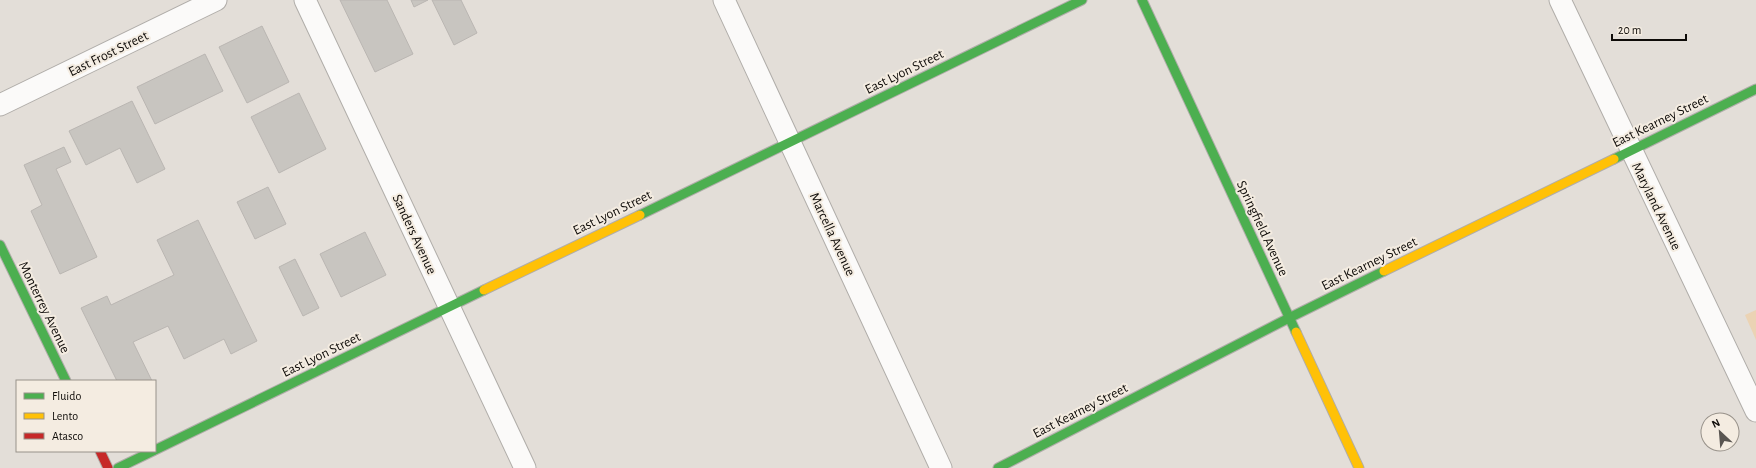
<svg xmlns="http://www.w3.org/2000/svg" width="1756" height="468" viewBox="0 0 1756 468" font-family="'Alegreya Sans',sans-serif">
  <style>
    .green { fill: #ebd3b4 }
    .building { fill: #c8c5c0; stroke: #bab6b2 }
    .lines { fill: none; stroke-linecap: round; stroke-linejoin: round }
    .street-casing { stroke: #b0ada9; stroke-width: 23 }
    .fast-casing { stroke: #b0ada9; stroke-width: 11 }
    .slow-casing { stroke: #b0ada9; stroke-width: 11 }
    .jam-casing { stroke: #b0ada9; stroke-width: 11 }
    .street { stroke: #fbfaf9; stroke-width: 21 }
    .fast { stroke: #4caf50; stroke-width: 9 }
    .slow { stroke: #ffc107; stroke-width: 9 }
    .jam { stroke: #c62828; stroke-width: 9 }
    .labels { text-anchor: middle; stroke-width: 4; stroke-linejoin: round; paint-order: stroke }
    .street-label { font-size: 14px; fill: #0e0b08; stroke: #f4ece1 }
  </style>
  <rect width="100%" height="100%" fill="#e3ded8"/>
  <!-- green -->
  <path class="green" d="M 1756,310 L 1756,340 L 1745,315 Z"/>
  <!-- building -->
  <g class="building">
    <path d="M 340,0 L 387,0 L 413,54 L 375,72 Z"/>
    <path d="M 411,0 L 428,0 L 414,7 Z"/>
    <path d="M 432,0 L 461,0 L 477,33 L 454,45 Z"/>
    <path d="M 262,26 L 289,82 L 247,103 L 219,47 Z"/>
    <path d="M 205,54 L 223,91 L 155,124 L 137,87 Z"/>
    <path d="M 299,93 L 326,149 L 279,173 L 251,117 Z"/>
    <path d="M 132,101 L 165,169 L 137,183 L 120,148 L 86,165 L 69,131 Z"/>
    <path d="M 64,147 L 71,162 L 56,169 L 97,257 L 60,274 L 31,211 L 42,205 L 24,165 Z"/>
    <path d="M 268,187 L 286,224 L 255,239 L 237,202 Z"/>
    <path d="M 198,220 L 257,341 L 231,354 L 224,339 L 184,359 L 168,326 L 133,342 L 152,381 L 117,381 L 81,308 L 107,296 L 111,305 L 174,275 L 157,240 Z"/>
    <path d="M 365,232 L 386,275 L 341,297 L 320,254 Z"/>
    <path d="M 295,259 L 319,308 L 303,316 L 279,267 Z"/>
  </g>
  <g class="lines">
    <defs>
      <g id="street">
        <path d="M 305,0 L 525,468"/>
        <path d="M 724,0 L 941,468"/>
        <path d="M 1560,0 L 1756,411"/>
        <path d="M 0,105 L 216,0"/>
      </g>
      <g id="fast">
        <path d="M 1142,0 L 1296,332"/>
        <path d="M 1614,159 L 1756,89"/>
        <path d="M 640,215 L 1082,0"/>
        <path d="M 0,245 L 66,381"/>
        <path d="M 155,450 L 484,290"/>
        <path d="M 118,468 L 153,451"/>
        <path d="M 998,468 L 1289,318 L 1384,271"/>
      </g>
      <g id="slow">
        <path d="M 1384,271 L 1614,159"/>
        <path d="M 484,290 L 640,215"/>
        <path d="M 1296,332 L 1359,468"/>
      </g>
      <path id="jam" d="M 100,451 L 108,468"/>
    </defs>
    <!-- street casing -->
    <use href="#street" class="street-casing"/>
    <!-- fast casing -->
    <use href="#fast" class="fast-casing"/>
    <!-- slow casing -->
    <use href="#slow" class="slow-casing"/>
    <!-- jam casing -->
    <use href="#jam" class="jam-casing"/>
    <!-- street -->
    <use href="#street" class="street"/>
    <!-- fast -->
    <use href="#fast" class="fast"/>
    <!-- slow -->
    <use href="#slow" class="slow"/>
    <!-- jam -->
    <use href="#jam" class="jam"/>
  </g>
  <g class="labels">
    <!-- street labels -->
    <g class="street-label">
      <text transform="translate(108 53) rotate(-26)" y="5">East Frost Street</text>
      <text transform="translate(904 71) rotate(-26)" y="5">East Lyon Street</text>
      <text transform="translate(1660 120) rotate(-26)" y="5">East Kearney Street</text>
      <text transform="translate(1657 206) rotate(64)" y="5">Maryland Avenue</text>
      <text transform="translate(612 212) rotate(-26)" y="5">East Lyon Street</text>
      <text transform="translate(1263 228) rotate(65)" y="5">Springfield Avenue</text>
      <text transform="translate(415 234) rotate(65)" y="5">Sanders Avenue</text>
      <text transform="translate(833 234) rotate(65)" y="5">Marcella Avenue</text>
      <text transform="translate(1369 263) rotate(-26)" y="5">East Kearney Street</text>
      <text transform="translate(45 307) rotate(64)" y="5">Monterrey Avenue</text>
      <text transform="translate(321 354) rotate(-26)" y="5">East Lyon Street</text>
      <text transform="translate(1080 410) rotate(-27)" y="5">East Kearney Street</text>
    </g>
  </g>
  <!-- legend -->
  <rect x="16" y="380" width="140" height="72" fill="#f4ece1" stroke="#98928a"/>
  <rect x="24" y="393" width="20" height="6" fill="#4caf50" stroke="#98928a"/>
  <text x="52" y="400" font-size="12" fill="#0e0b08">Fluido</text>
  <rect x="24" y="413" width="20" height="6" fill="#ffc107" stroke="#98928a"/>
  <text x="52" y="420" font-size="12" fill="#0e0b08">Lento</text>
  <rect x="24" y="433" width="20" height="6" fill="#c62828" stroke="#98928a"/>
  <text x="52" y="440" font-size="12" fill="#0e0b08">Atasco</text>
  <!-- north arrow -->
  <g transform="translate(1720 432) rotate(334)"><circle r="19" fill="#f4ece1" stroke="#98928a"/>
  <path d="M0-3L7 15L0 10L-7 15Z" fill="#595551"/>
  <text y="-6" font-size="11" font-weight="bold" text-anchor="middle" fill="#0e0b08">N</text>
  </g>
  <!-- scale -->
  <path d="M1612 34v6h74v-6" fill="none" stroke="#0e0b08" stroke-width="2"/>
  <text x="1618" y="34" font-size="12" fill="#0e0b08" stroke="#f4ece1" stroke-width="3" paint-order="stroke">20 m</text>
</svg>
